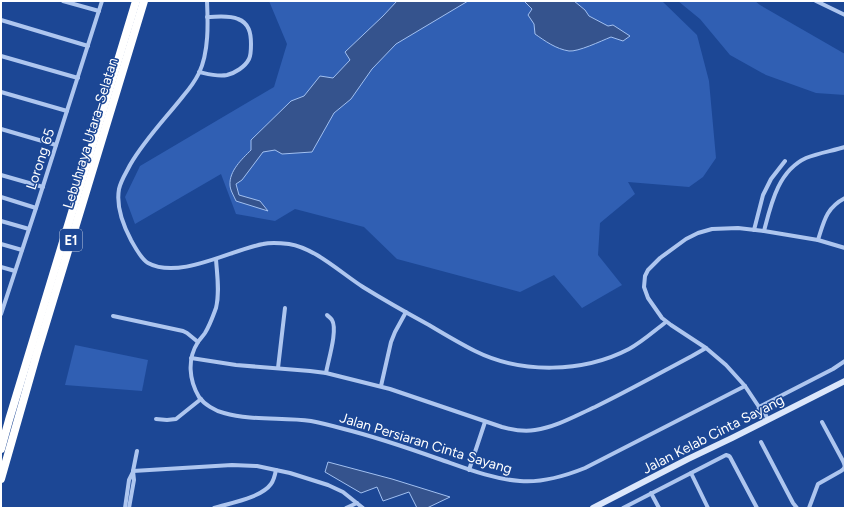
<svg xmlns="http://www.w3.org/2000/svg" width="846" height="509" viewBox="0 0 846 509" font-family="Figtree,sans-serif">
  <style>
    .green { fill: #305fb3 }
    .water { fill: #35538d; stroke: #a1c0f1 }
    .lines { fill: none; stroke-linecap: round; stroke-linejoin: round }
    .street { stroke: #aec6ef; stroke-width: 4 }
    .secondary { stroke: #dce7fb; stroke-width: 6 }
    .highway { stroke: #fff; stroke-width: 8 }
    .labels { text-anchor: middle; stroke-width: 3; stroke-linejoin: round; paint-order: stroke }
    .shield { fill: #1c4795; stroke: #bbc8df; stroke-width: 1 }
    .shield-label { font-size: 13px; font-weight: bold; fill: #fff }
    .street-label { font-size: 14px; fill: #fff; stroke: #1c4795 }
  </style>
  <rect width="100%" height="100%" fill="#1c4795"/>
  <!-- green -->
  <g class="green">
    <path d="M 269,1 L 662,1 L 697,35 L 709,81 L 716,158 L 703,177 L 689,187 L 628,182 L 635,194 L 600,223 L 598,255 L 622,285 L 582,308 L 554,275 L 520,292 L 397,259 L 364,227 L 295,209 L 275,221 L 236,214 L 221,174 L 135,224 L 125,197 L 140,166 L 274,87 L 287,44 Z"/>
    <path d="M 678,1 L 755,1 L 760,5 L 845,54 L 845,95 L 816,93 L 766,75 L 730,55 L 700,19 Z"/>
    <path d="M 75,345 L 148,360 L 142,391 L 65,385 Z"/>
  </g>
  <!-- water -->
  <g class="water">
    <path d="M 397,1 L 468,1 L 396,44 L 372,69 L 351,99 L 334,113 L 312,152 L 282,154 L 275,150 L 263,152 L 242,180 L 236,184 L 239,195 L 260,201 L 268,211 L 236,201 C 234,196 230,190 230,185 C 229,171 242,159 251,150 L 251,140 L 291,101 L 304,96 L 320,76 L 333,78 L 350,60 L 345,52 L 383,16 Z"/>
    <path d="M 524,1 L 574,1 L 585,10 L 589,16 L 608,26 L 613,25 L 630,36 L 623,41 L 611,37 C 601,41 578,52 569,51 C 556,49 545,41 535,34 L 534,24 L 528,15 L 532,9 Z"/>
    <path d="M 328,462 L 392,479 L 450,497 L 427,508 L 417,508 L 409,492 L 383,501 L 377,487 L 361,493 L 325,472 Z"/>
  </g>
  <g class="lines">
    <!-- street -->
    <g class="street">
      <path d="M 63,1 L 99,11"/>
      <path d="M 207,1 C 208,23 209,52 199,73 C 195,81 190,88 184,95 C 166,118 145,139 130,165 C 126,173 121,180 119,189 C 116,206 123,225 131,240 C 135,247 141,259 148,263 C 179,280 231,250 263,244 C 271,242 281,243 289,244 C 315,248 341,273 363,287 C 384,300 407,313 429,325 C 444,334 459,343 475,351 C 521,374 583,373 629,349 C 642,342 654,331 666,322"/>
      <path d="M 816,1 L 845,15"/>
      <path d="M 1,20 L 88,46"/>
      <path d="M 1,56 L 78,78"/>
      <path d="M 199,72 C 208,74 218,77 227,75 C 235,73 245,67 249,59 C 251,55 251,49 251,44 C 251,33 249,23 238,19 C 229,15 217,17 207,17"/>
      <path d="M 1,92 L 67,111"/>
      <path d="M 1,129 L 56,145"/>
      <path d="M 1,175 L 43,187"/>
      <path d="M 1,197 L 36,208"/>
      <path d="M 1,221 L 29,229"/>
      <path d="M 754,230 L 763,195 L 771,179 L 785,161"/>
      <path d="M 764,231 C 771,204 778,171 806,158 C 818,153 832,151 845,147"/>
      <path d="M 818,240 C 824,221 826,208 845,198"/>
      <path d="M 1,244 L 22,250"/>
      <path d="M 216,259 C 217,275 220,292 216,308 C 213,316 210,325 205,333 C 203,336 200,339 198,342 C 187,359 189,380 199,397 C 204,404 215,411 224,413 C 252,421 283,417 311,421 C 322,423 333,426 344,429 C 376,437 408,448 439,459 C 465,468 492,479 520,481 C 542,483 565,476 585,468 L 745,386"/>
      <path d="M 1,267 L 15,271"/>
      <path d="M 1,314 L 36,208 L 102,1"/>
      <path d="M 113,316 L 183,331 L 187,333 L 198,342"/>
      <path d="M 191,358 L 236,365 L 310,371 L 326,373 L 390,389 L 502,427 C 513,430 524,432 535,430 C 556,427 575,416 595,407 C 628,391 660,373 692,356 L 706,348"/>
      <path d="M 278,368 L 285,308"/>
      <path d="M 326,373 C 328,361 338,330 332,320 C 331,318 329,317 327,315"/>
      <path d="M 381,386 L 391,342 L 395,332 L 406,312"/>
      <path d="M 759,407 L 833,369 L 845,361"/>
      <path d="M 759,407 L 758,412 L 763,422"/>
      <path d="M 156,419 L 167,420 L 176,419 L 201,399"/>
      <path d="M 768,420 L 763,409 L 759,407 L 745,386 L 726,365 L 706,348 L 671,325 L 662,318 L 648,298 L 644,287 L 645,276 L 648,270 L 660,258 L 686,239 L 698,233 L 712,229 L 738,228 L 764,231 L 818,240 L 845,248"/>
      <path d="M 761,442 L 793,503 L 797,508"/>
      <path d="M 469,470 L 485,422"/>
      <path d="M 133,471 L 232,465 L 257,466 L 290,473 L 328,485 L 343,492 L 363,508"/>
      <path d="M 691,473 L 708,508"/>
      <path d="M 651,493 L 659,508"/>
      <path d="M 125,508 L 129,480 L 133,472"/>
      <path d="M 129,508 L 134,480 L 133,471 L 137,451"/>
      <path d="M 214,508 C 230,503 261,498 271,484 C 274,480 275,475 276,470"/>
      <path d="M 346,508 L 357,503"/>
      <path d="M 623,508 L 726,455 L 729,456 L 730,457 L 757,508"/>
      <path d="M 809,508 L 818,484 L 841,471 C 846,468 845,465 843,461 L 822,422"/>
    </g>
    <!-- secondary -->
    <path class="secondary" d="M 593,508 L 688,459 L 732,438 L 845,381"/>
    <!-- highway -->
    <g class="highway">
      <path d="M 1,449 L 9,420 L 136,1"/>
      <path d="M 1,479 L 37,353 L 144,1"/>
    </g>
  </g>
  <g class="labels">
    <!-- shield labels -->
    <rect class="shield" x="60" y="229" width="22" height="22" rx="3"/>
    <g class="shield-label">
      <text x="71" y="245">E1</text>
    </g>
    <!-- street labels -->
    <g class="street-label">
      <text transform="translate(90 133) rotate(-73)" y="5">Lebuhraya Utara–Selatan</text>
      <text transform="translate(40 159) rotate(-72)" y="5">Lorong 65</text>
      <text transform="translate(713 434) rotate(-27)" y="5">Jalan Kelab Cinta Sayang</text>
      <text transform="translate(426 443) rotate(17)" y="5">Jalan Persiaran Cinta Sayang</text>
    </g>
  </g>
  <!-- border -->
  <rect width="846" height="509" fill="none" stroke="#ffffff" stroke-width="4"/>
</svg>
